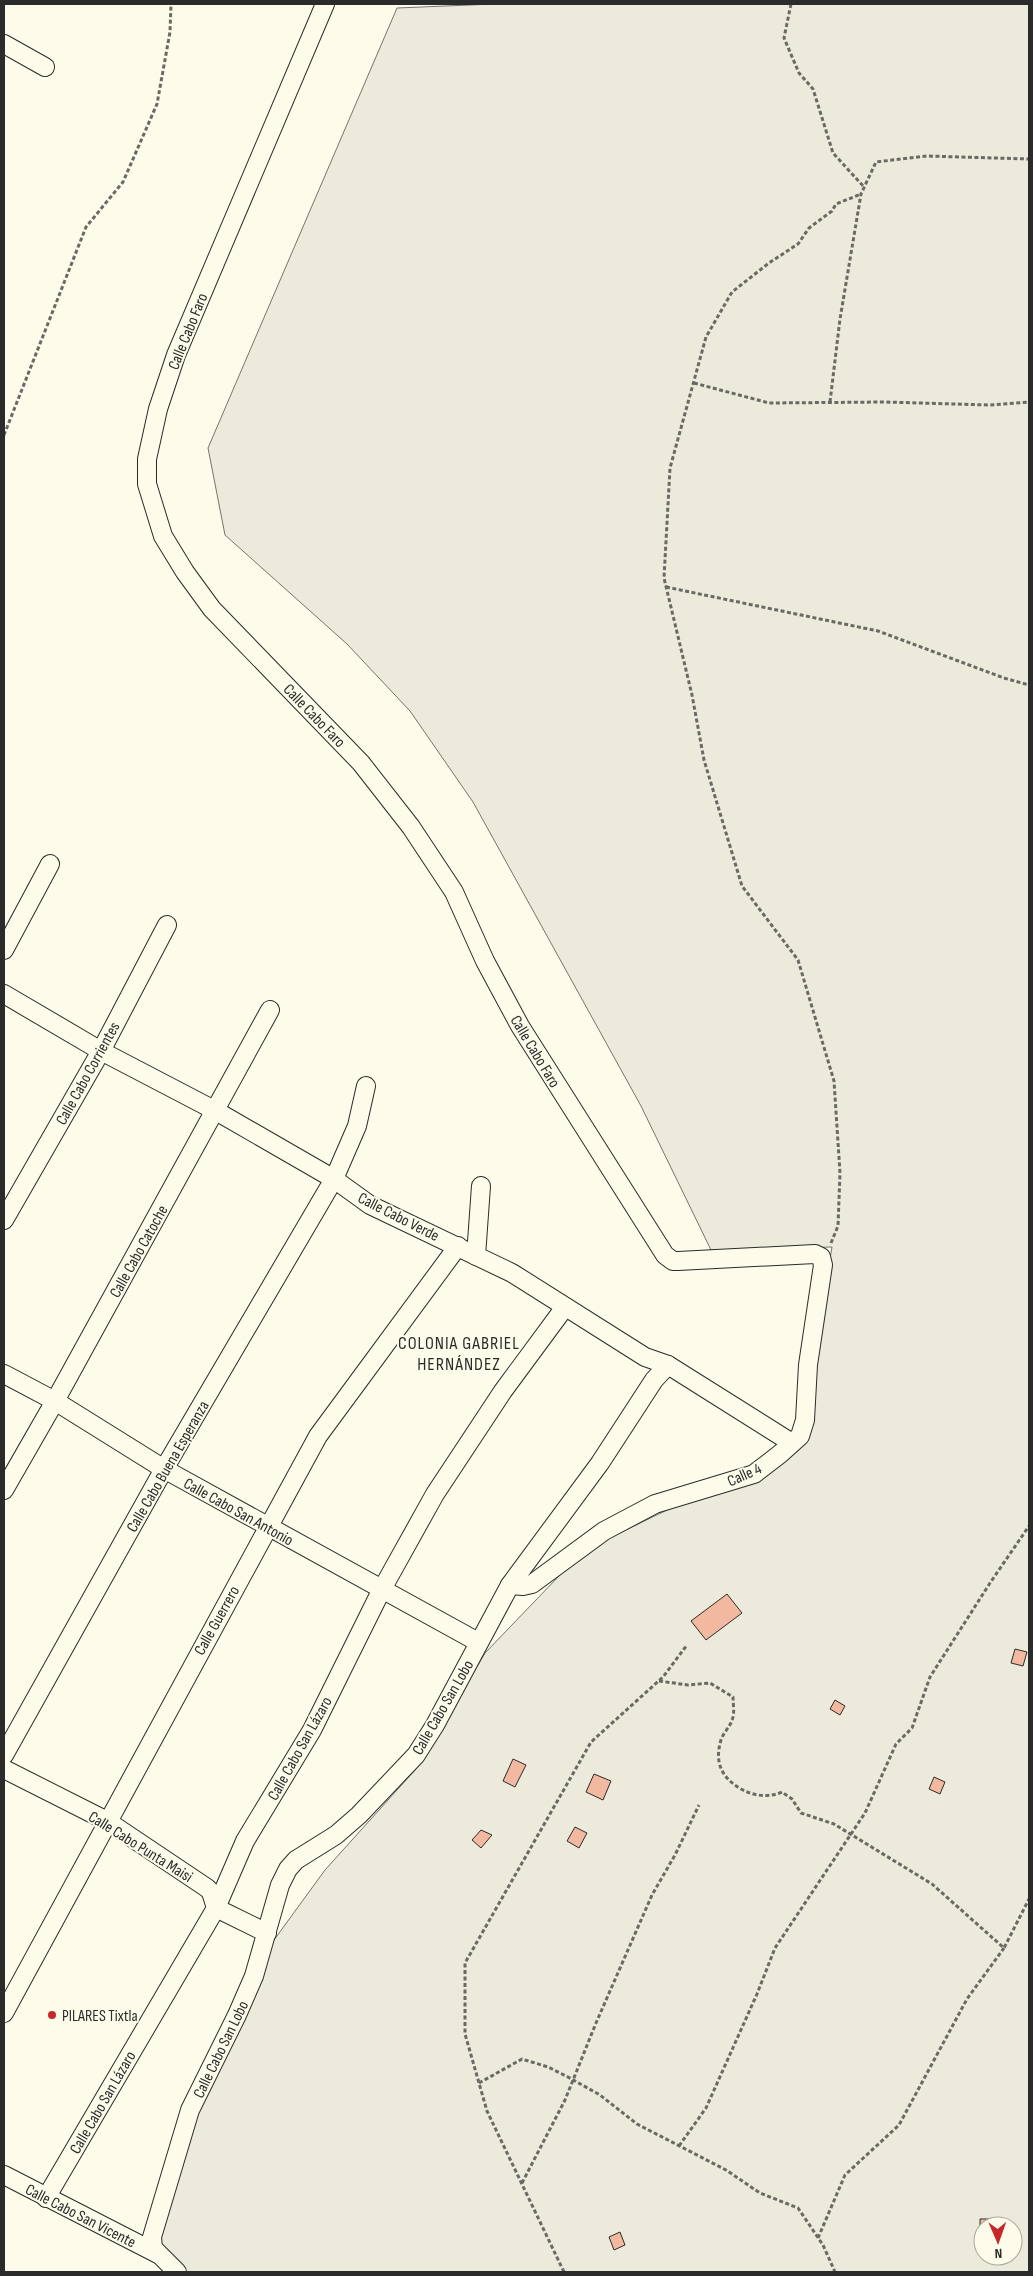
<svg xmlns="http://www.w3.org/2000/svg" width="1033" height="2276" viewBox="0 0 1033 2276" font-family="'Sofia Sans Condensed',sans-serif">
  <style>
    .green { fill: #ecebdb; stroke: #74746e; fill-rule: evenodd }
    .building { fill: #f2b8a0; stroke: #2b2b2b }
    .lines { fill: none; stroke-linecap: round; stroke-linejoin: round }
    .street-casing { stroke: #2b2b2b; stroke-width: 20 }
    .path { stroke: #6a6964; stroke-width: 3; stroke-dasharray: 4 2.5; stroke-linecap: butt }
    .street { stroke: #fdfbea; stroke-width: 18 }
    .poi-dot { fill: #c62828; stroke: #fdfbea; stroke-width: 2 }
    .labels { text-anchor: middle; stroke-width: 4; stroke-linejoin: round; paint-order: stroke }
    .street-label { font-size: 16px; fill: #2b2b2b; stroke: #fdfbea }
    .poi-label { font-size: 16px; fill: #2b2b2b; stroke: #fdfbea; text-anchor: start }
    .neighbourhood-label { font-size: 18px; letter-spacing: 1px; fill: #2b2b2b; stroke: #fdfbea }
  </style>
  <rect width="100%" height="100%" fill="#fdfbea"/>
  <!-- green -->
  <path class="green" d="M 494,4 L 1029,4 L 1029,2272 L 185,2272 L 159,2241 L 192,2116 L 274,1940 L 325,1870 L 416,1769 L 485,1653 L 584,1550 L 798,1447 L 832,1247 L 711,1250 L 641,1106 L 473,802 L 410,711 L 347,644 L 225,535 L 208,448 L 397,8 ZM 983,2226 L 1013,2226 L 1013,2256 L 983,2256 Z"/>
  <!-- building -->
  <g class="building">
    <path d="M 727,1594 L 742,1613 L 706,1640 L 691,1621 Z"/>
    <path d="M 1015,1649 L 1027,1652 L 1023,1666 L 1011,1663 Z"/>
    <path d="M 835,1700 L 845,1706 L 840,1715 L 830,1709 Z"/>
    <path d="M 513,1759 L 526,1765 L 515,1787 L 503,1781 Z"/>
    <path d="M 594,1774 L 611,1781 L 603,1800 L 586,1792 Z"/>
    <path d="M 934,1777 L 945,1782 L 940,1794 L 929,1789 Z"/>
    <path d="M 575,1827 L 587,1833 L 579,1848 L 567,1841 Z"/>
    <path d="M 481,1830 L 492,1835 L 481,1848 L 472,1840 Z"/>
    <path d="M 980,2219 L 996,2219 L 995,2226 L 983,2226 L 983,2237 L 980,2236 Z"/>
    <path d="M 620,2232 L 625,2245 L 614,2250 L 609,2237 Z"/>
  </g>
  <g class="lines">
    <defs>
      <g id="street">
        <path d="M 325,4 L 176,355 L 158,409 L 147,459 L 147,484 L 163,536 L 185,572 L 212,609 L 361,763 L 411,827 L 454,892 L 485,961 L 520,1026 L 665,1255 L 673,1261 L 678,1261 L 815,1254 L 821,1257 L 823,1265 L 808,1365 L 805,1420 L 800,1436 L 780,1454 L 754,1474 L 655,1504 L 604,1531 L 532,1584 L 523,1586 L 510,1585"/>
        <path d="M 4,44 L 45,67"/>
        <path d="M 4,950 L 50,864"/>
        <path d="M 4,994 L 101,1051 L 216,1111 L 334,1179 L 370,1205 L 512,1273 L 645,1357 L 668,1365 L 792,1443"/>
        <path d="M 4,1220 L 101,1051 L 167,925"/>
        <path d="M 476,1256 L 481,1186"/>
        <path d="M 4,1374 L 55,1401 L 164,1469 L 478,1642"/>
        <path d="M 4,1490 L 55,1401 L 270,1010"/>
        <path d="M 4,1755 L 164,1469 L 334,1179 L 357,1126 L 366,1086"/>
        <path d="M 4,1769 L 107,1821 L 207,1888 L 211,1892 L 216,1908 L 267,1933"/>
        <path d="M 4,2013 L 318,1436 L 458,1246"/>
        <path d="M 4,2175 L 158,2254"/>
        <path d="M 46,2198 L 216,1908 L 245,1841 L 312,1730 L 381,1591 L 435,1494 L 503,1391 L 565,1307"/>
        <path d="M 177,2272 L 153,2248 L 152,2237 L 190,2110 L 237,2015 L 254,1976 L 280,1885 L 288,1869 L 296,1860 L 336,1835 L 359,1815 L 416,1755 L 435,1725 L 510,1585 L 600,1463 L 654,1380 L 668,1365"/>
      </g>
    </defs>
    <!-- street casing -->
    <use href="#street" class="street-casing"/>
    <!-- path -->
    <g class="path">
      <path d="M 791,4 L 784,38 L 799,73 L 813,89 L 833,153 L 864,187"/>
      <path d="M 694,383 L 769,403 L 885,402 L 990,405 L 1029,402"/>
      <path d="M 830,402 L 840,319 L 861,194 L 876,162 L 927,156 L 1029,159"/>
      <path d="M 4,435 L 86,227 L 123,182 L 157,104 L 170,32 L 171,4"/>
      <path d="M 666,587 L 878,631 L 1004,678 L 1029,685"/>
      <path d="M 831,1243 L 838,1226 L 840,1173 L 834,1081 L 798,960 L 742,886 L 704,760 L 692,695 L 664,578 L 670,468 L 706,337 L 732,292 L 769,263 L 798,244 L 809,228 L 832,211 L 836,204 L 861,194"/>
      <path d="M 659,1681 L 688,1685 L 710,1683 L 733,1697 C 733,1704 735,1714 732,1720 C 730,1727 723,1733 721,1740 C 714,1763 722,1778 741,1789 C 754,1796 768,1798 782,1792 L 792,1799 L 801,1813 L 834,1824 L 932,1884 L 1004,1948 L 1029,1899"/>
      <path d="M 479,2083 L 522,2059 L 548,2067 L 568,2077 L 600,2095 L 637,2124 L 726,2170 L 760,2193 L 798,2208 L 823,2245 L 835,2272"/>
      <path d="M 679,2146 L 706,2108 L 757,1994 L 775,1948 L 865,1813 L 896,1744 L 912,1728 L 930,1677 L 990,1583 L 1029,1526"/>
      <path d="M 522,2183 L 565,2100 L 596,2023 L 652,1895 L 675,1855 L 699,1805"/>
      <path d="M 818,2238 L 845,2175 L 899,2125 L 967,1999 L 1004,1948"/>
      <path d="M 564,2272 L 487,2111 L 465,2034 L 465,1963 L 591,1742 L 663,1677 L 687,1645"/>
    </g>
    <!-- street -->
    <use href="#street" class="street"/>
  </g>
  <!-- markers -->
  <circle class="poi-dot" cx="52" cy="2015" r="5"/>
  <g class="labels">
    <!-- street labels -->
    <g class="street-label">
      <text transform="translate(187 331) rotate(-68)" y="6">Calle Cabo Faro</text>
      <text transform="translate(315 715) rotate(46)" y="6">Calle Cabo Faro</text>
      <text transform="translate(536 1051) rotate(59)" y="6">Calle Cabo Faro</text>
      <text transform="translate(87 1073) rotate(-61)" y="6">Calle Cabo Corrientes</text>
      <text transform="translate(399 1216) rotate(27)" y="6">Calle Cabo Verde</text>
      <text transform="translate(138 1251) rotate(-61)" y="6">Calle Cabo Catoche</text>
      <text transform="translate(167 1466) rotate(-60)" y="6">Calle Cabo Buena Esperanza</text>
      <text transform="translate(744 1474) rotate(-24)" y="6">Calle 4</text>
      <text transform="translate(239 1511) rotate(29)" y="6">Calle Cabo San Antonio</text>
      <text transform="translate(216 1620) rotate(-61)" y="6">Calle Guerrero</text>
      <text transform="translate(442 1707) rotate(-60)" y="6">Calle Cabo San Lobo</text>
      <text transform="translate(299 1748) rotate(-61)" y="6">Calle Cabo San Lázaro</text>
      <text transform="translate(141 1846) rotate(32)" y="6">Calle Cabo Punta Maisi</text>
      <text transform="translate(220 2049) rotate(-64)" y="6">Calle Cabo San Lobo</text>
      <text transform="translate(102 2102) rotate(-60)" y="6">Calle Cabo San Lázaro</text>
      <text transform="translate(81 2215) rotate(27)" y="6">Calle Cabo San Vicente</text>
    </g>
    <!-- poi labels -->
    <g class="poi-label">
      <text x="62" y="2021">PILARES Tixtla</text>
    </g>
    <!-- neighbourhood labels -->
    <g class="neighbourhood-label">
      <text x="459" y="1349">COLONIA GABRIEL<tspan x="459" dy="21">HERNÁNDEZ</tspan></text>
    </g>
  </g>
  <!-- border -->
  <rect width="1033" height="2276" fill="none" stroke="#2b2b2b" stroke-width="10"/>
  <!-- north arrow -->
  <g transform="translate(998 2241) rotate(178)"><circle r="24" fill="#fdfbea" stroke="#a9a89e"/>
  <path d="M0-4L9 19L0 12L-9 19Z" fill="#c62828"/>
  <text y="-8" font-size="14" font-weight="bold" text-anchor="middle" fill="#2b2b2b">N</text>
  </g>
</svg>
